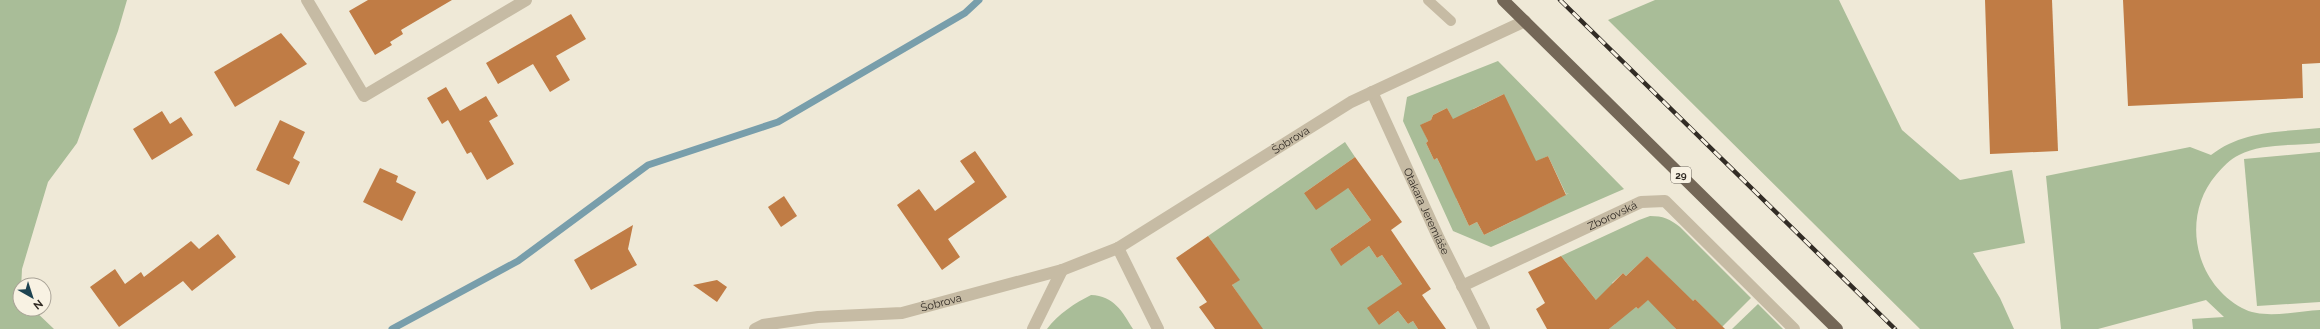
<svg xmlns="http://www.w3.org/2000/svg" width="2320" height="329" viewBox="0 0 2320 329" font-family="Raleway,sans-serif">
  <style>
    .green { fill: #a9bd98; fill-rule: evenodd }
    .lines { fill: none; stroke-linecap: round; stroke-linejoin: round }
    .stream { stroke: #789eab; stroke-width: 7 }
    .building { fill: #c07c45 }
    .lane { stroke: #c6bba4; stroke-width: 10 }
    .street { stroke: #c6bba4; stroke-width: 12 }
    .primary { stroke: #746757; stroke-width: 12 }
    .rail-casing { stroke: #322c25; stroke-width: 4.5 }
    .rail { stroke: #f8f2e3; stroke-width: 3; stroke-dasharray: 9; stroke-linecap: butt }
    .labels { text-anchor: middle; stroke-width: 3; stroke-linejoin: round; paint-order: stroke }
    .shield { fill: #f8f2e3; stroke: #6d675e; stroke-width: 1 }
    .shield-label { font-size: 10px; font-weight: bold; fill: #322c25 }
    .street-label { font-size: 11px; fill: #322c25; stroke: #f8f2e3 }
  </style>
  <rect width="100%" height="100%" fill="#efe9d7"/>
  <!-- green -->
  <g class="green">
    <path d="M 0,0 L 127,0 L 118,31 L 77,143 L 48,182 L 22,269 L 20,309 L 33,309 L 54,329 L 0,329 Z"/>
    <path d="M 1655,0 L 1839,0 L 1902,130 L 1960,180 L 2012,170 L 2025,243 L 1973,253 L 2000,298 L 2014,329 L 1920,329 L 1608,20 Z"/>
    <path d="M 1498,61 L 1624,189 L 1491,247 L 1453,231 L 1403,121 L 1407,97 ZM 1504,94 L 1492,147 L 1473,109 ZM 1447,108 L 1470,154 L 1442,168 L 1437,158 L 1434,160 L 1426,143 L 1428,141 L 1421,125 L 1431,120 L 1433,115 ZM 1548,156 L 1566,194 L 1569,193 L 1537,209 L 1519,170 ZM 1496,180 L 1515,220 L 1484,235 L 1477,222 L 1469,226 L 1456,198 Z"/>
    <path d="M 2320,128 L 2320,143 C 2294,146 2262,143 2239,155 C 2230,159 2223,167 2216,175 C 2181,216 2194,282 2242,308 C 2263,320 2297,311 2320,310 L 2320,329 L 2193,329 L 2192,319 L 2224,317 L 2206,300 L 2098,329 L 2061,329 L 2046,176 L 2190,147 L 2211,155 C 2243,130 2281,132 2320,128 Z"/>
    <path d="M 1345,142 L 1355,157 L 1304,193 L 1348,188 L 1371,220 L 1330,249 L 1342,265 L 1369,246 L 1377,258 L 1382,255 L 1402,284 L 1379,325 L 1398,311 L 1408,324 L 1413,321 L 1418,329 L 1262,329 L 1232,285 L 1239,280 L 1208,236 Z"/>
    <path d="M 2320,152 L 2320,302 L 2257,306 L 2244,159 Z"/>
    <path d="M 1650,216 C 1663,216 1670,219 1680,227 L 1751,298 L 1722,327 L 1695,299 L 1671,323 L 1676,329 L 1609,329 L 1615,324 L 1561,256 L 1639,220 ZM 1647,256 L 1669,278 L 1638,309 L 1612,283 L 1623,273 L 1626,276 Z"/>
    <path d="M 1091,295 C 1114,296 1122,311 1133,329 L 1047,329 C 1058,314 1075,303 1091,295 Z"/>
    <path d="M 1758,304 L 1783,329 L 1732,329 Z"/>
  </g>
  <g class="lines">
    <!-- stream -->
    <path class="stream" d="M 392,329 L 518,261 L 648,165 L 778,122 L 965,13 L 979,0"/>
  </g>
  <!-- building -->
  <g class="building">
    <path d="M 368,0 L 452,0 L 401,30 L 403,34 L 390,42 L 392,45 L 375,55 L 349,11 Z"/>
    <path d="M 1985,0 L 2052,0 L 2058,151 L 1990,154 Z"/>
    <path d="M 2123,0 L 2320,0 L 2320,63 L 2302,64 L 2303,98 L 2128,106 Z"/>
    <path d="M 571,14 L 586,39 L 556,56 L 570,80 L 550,92 L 533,64 L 498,84 L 486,63 Z"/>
    <path d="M 281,33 L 307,64 L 235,107 L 214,72 Z"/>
    <path d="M 446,87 L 460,111 L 486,96 L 498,116 L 489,121 L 514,164 L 487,180 L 471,152 L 467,154 L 448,120 L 442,124 L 427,98 Z"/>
    <path d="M 1504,94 L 1536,161 L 1548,156 L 1566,195 L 1484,235 L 1477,222 L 1469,226 L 1442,168 L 1437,158 L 1434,160 L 1426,143 L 1428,141 L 1420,125 L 1431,120 L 1433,115 L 1447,108 L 1453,119 Z"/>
    <path d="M 162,111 L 170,124 L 181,117 L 193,135 L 152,160 L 133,129 Z"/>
    <path d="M 280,120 L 305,132 L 293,158 L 300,162 L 289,185 L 256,170 Z"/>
    <path d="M 975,151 L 1007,197 L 948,239 L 960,257 L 942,270 L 897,205 L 919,189 L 935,211 L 975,182 L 960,161 Z"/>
    <path d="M 1355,157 L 1402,222 L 1391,230 L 1431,289 L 1422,295 L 1446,329 L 1418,329 L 1413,321 L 1408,324 L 1398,311 L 1379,325 L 1367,308 L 1402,284 L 1382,255 L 1377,258 L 1369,246 L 1341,266 L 1330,249 L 1371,220 L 1348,188 L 1316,210 L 1304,193 Z"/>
    <path d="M 380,168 L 398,176 L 396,182 L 416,192 L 402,221 L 363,202 Z"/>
    <path d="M 784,196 L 797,216 L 781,227 L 768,207 Z"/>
    <path d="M 633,225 L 628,249 L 637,265 L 591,290 L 574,260 Z"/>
    <path d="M 218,234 L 236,257 L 192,291 L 183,281 L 119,327 L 90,287 L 115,269 L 125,284 L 141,272 L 144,277 L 191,241 L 199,249 Z"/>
    <path d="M 1208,236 L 1240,280 L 1232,285 L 1263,329 L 1215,329 L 1199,307 L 1207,302 L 1176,258 Z"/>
    <path d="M 1561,256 L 1596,300 L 1623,273 L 1626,276 L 1647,256 L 1693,301 L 1695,299 L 1725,329 L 1676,329 L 1648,300 L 1638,309 L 1636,307 L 1609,329 L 1547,329 L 1536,309 L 1545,303 L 1528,272 Z"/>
    <path d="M 717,280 L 727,287 L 717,302 L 693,285 Z"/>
  </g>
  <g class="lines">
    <!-- lane -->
    <path class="lane" d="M 1428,0 L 1451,21"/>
    <!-- street -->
    <g class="street">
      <path d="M 307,0 L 364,96 L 526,0"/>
      <path id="s1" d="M 1372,92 L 1439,239 L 1484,329"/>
      <path d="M 1118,248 L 1158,329"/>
      <path id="s2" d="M 1462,286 L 1641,202 L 1665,201 L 1794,329"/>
      <path id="s3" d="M 755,329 L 763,325 L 818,317 L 902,313 L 1062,270 L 1118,248 L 1351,102 L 1525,21"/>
      <path d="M 1033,329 L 1062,270"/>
    </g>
    <!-- primary -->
    <path class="primary" d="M 1503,0 L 1837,329"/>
    <defs>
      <path id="rail" d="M 1560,0 L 1895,329"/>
    </defs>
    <!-- rail casing -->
    <use href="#rail" class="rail-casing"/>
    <!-- rail -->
    <use href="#rail" class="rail"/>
  </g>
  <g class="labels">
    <!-- shield labels -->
    <rect class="shield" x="1671" y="167" width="20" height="16" rx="3"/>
    <g class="shield-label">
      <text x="1681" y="179">29</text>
    </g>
    <!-- street labels -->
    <g class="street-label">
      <text dy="4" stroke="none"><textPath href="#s3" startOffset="578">Šobrova</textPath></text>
      <text dy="4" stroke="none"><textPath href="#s1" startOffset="131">Otakara Jeremiáše</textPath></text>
      <text dy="4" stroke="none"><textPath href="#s2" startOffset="166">Zborovská</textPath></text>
      <text dy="4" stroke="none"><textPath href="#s3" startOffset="189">Šobrova</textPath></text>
    </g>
  </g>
  <!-- north arrow -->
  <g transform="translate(32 297) rotate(141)"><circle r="19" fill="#f8f2e3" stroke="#a9a397"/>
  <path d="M0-3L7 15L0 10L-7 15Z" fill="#1d4351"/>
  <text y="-6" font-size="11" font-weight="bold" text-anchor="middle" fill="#322c25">N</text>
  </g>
</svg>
